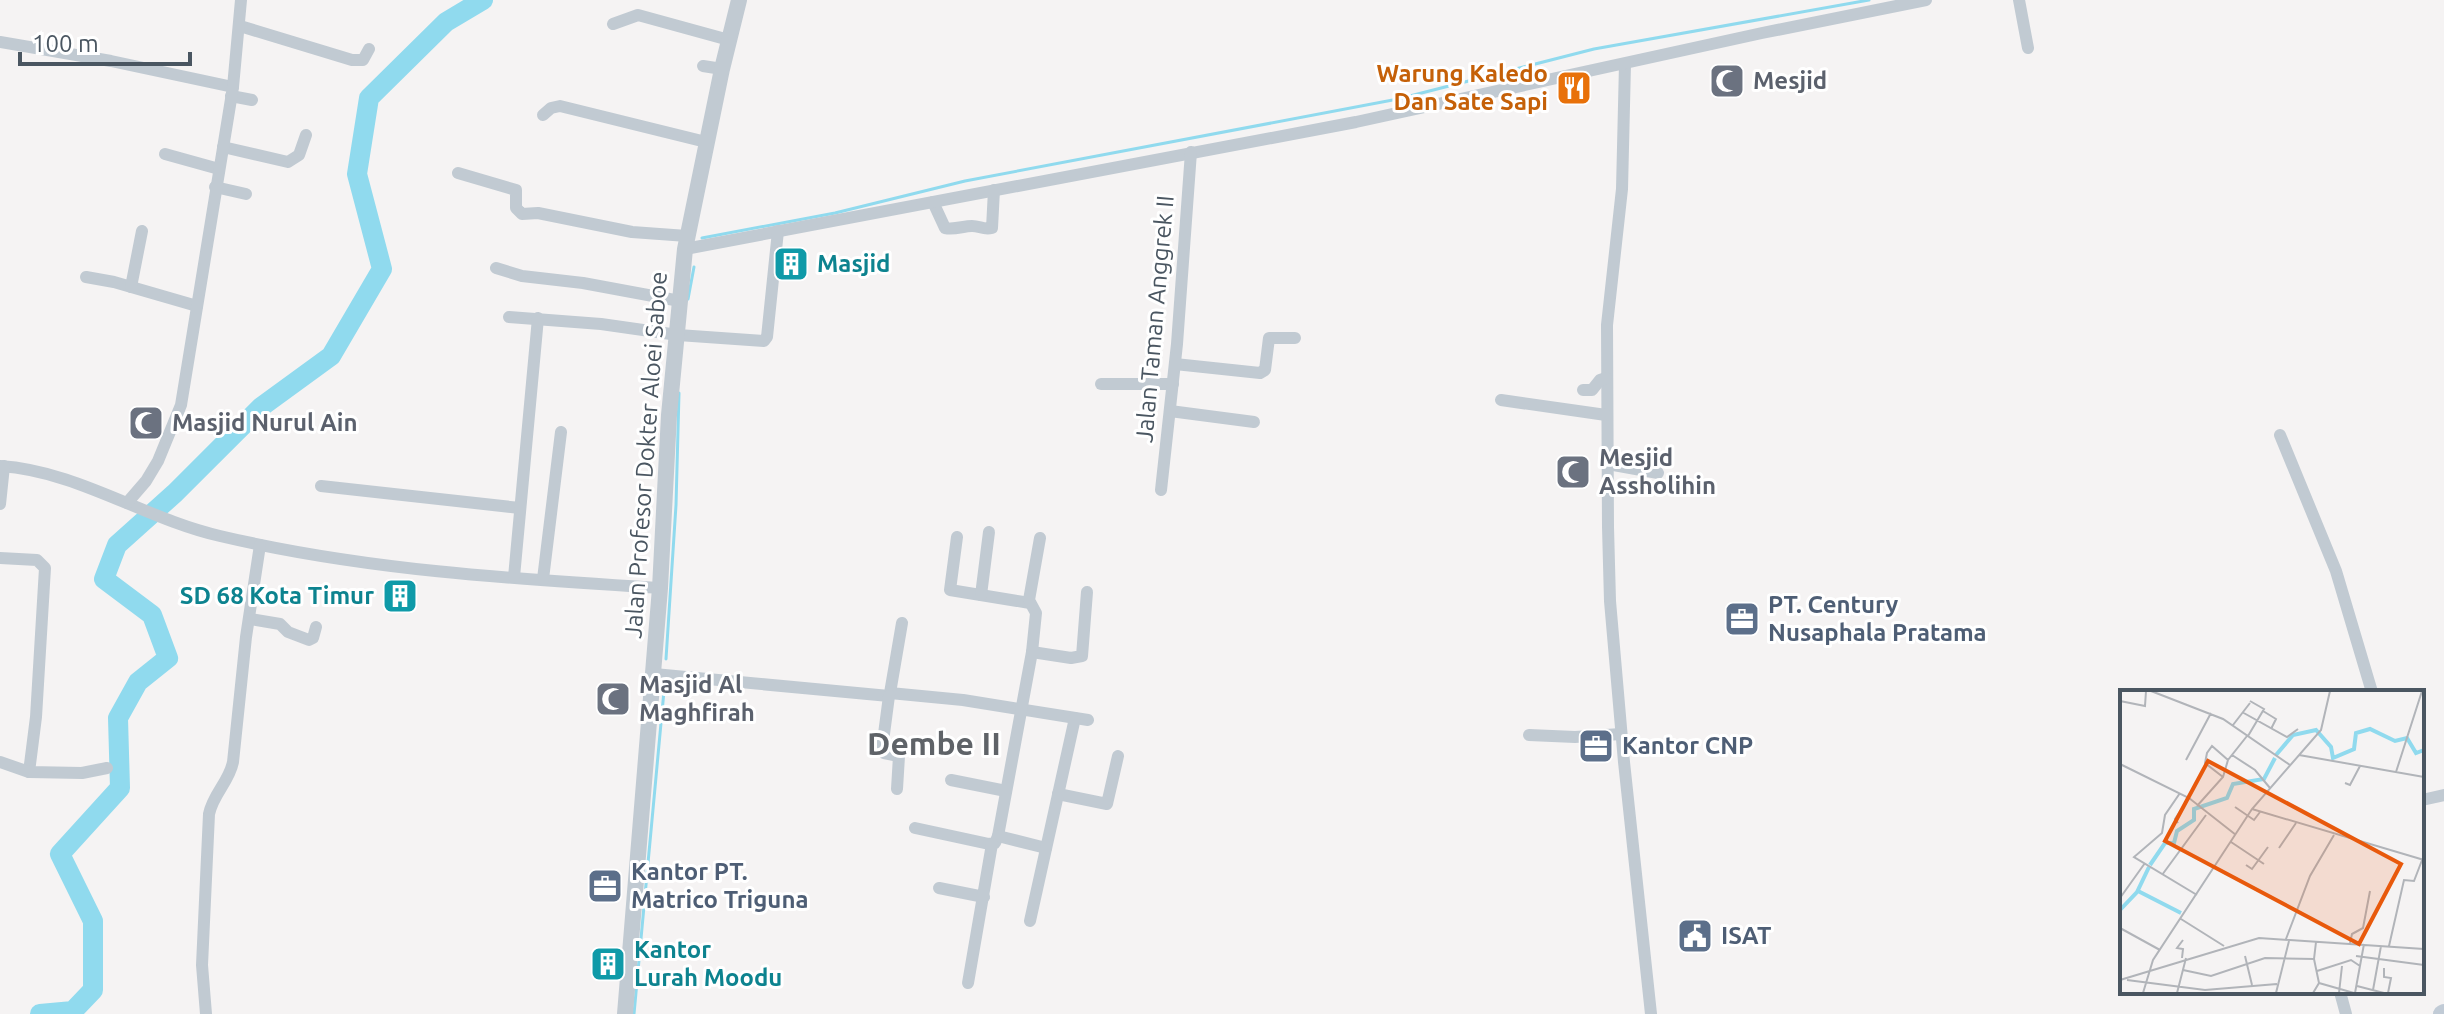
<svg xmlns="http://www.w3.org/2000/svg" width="2444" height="1014" viewBox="0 0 2444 1014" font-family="Ubuntu,sans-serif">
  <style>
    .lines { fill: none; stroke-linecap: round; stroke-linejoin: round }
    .stream { stroke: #90daee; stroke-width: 3 }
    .river { stroke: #90daee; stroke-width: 20 }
    .minor { stroke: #c1cad2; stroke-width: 12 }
    .tertiary { stroke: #c1cad2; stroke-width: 16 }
    .secondary { stroke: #c1cbd6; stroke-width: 18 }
    .labels { text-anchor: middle; stroke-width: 6; stroke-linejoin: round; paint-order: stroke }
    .food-label { font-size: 24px; font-weight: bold; fill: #c56008; stroke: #fff; text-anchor: end }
    .worship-label { font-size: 24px; font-weight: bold; fill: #5b616d; stroke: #fff; text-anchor: start }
    .culture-label { font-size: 24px; font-weight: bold; fill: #0d838f; stroke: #fff; text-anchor: start }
    .street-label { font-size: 24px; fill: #4a5661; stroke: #fff }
    .service-label { font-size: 24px; font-weight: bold; fill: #4e5e75; stroke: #fff; text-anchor: start }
    .district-label { font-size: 32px; font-weight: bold; fill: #5f6368; stroke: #fff }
    .inset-river { fill: none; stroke: #90daee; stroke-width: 4 }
    .inset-road { fill: none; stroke: #b1b4b9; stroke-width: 2 }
    .view { fill: #e8590c; fill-opacity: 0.15; stroke: #e8590c; stroke-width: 4 }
    .inset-edge { fill: none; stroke: #4a5661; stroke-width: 4 }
  </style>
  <rect width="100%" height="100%" fill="#f5f3f3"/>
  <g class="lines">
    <!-- stream -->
    <g class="stream">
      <path d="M 702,238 L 835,213 L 965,181 L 1398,99 L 1594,49 L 1869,0"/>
      <path d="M 688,299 L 694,267"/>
      <path d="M 666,659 L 676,505 L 679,393"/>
      <path d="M 634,1014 L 665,680"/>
    </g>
    <!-- river -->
    <path class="river" d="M 40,1014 L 73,1011 L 93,990 L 93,921 L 60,854 L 120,788 L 118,718 L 138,682 L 168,658 L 152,615 L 104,579 L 117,545 L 175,493 L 261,407 L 331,356 L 382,269 L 357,174 L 369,98 L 446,22 L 483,0"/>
    <!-- minor -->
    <g class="minor">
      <path d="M 2019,0 L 2028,48"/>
      <path d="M 613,24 L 638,15 L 729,40"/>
      <path d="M 240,26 L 352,60 L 363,60 L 369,49"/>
      <path d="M 0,42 L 111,61 L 233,87"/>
      <path d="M 1625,64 L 1622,189 L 1607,325 L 1608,527 L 1610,601 L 1624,762 L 1651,1014"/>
      <path d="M 703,66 L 722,69"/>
      <path d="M 231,96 L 252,100"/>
      <path d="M 543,115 L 551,108 L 560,106 L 706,142"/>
      <path d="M 223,147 L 288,162 L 299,155 L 306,135"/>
      <path d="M 165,154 L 219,169"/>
      <path d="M 458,173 L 516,190 L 516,208 L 522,214 L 538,213 L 632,232 L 687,236"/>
      <path d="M 215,187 L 246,194"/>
      <path d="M 933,202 L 945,228 C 955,230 963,226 972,226 C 980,226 983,230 992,228 L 994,190"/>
      <path d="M 685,249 L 1356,122 L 1762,33 L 1926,0"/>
      <path d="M 496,268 L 522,276 L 583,283 L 680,301"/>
      <path d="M 86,277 L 114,282 L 197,306"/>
      <path d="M 131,287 L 142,231"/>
      <path d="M 509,317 L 601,324 L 678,335 L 764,341 L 767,337 L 778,231"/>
      <path d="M 1175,364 L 1260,373 L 1265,370 L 1269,338 L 1295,338"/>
      <path d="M 1101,384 L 1173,384"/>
      <path d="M 1583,390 L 1592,390 L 1600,380 L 1606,378"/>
      <path d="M 1501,400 L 1606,415"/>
      <path d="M 1170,411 L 1254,422"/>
      <path d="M 2280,435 L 2336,571 L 2372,692"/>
      <path d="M 1608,464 L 1658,473"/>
      <path d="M 0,466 C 78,471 145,519 220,536 C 364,570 513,579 660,588"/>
      <path d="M 321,486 L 520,508"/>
      <path d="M 1161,490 L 1177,344 L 1191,152"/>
      <path d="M 127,503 L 146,481 L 158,461 L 181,405 L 233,87 L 241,0"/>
      <path d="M 0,504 L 4,466"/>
      <path d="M 957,537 L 950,590 L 1030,603"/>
      <path d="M 0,558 L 37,560 L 45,568 L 36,717 L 29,772"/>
      <path d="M 514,577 L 538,318"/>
      <path d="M 543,579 L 561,432"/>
      <path d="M 981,595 L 989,532"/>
      <path d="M 250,619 L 280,624 L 288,632 L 309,640 L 313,638 L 316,627"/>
      <path d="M 1032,652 L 1071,658 L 1082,656 L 1087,592"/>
      <path d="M 654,674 L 889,696 L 890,693 L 963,700 L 1088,720"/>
      <path d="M 890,693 L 902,623"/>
      <path d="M 889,696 L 882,749 L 884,753 L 899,756 L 897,789"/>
      <path d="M 1529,735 L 1575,737 L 1621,734"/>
      <path d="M 0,762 L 29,772 L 82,773 L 107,768"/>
      <path d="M 951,780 L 1006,791"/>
      <path d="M 1058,794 L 1107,804 L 1118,756"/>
      <path d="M 2422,800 L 2444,795"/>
      <path d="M 915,828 L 989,844 L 995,843 L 998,836 L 1032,652 L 1036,613 L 1029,600 L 1040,538"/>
      <path d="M 998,836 L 1046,848"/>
      <path d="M 939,888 L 984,897"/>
      <path d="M 1030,921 L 1075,718"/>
      <path d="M 968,983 L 992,844"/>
      <path d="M 2340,992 L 2346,1014"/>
      <path d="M 206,1014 L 202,965 L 209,814 C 213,794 229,782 233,762 L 246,637 L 260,545"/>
    </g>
    <!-- tertiary -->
    <path class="tertiary" d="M 625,1014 L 660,588 L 669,415 L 685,249 L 722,69 L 739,0"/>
    <!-- secondary -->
    <path class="secondary" d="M 2442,1014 L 2444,1013"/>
  </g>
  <!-- icons -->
  <defs>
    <symbol id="mosque-square" viewBox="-11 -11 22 22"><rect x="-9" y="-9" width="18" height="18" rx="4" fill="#6b7280" stroke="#fff"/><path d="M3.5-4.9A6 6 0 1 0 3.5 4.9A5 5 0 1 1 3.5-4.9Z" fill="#fff"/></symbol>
    <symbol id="restaurant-square" viewBox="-11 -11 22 22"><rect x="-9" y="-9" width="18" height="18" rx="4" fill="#e8710a" stroke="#fff"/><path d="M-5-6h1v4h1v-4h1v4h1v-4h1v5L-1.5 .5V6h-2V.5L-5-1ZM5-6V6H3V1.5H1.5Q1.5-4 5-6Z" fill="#fff"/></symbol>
    <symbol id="building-square" viewBox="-11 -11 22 22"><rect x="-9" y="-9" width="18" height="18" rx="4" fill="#0f9aa8" stroke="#fff"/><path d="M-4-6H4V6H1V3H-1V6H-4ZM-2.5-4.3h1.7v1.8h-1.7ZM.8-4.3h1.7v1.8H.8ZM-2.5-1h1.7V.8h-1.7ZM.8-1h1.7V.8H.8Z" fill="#fff"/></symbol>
    <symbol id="office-square" viewBox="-11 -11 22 22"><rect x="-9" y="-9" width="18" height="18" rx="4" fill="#5c6f8a" stroke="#fff"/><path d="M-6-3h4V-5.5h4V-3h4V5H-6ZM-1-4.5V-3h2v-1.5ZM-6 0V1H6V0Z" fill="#fff"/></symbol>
    <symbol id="civic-square" viewBox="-11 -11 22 22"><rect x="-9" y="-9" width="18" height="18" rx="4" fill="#5c6f8a" stroke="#fff"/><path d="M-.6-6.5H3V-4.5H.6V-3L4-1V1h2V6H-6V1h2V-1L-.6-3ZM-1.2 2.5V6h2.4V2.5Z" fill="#fff"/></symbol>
  </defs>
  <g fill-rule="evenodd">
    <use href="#mosque-square" x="1707" y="61" width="40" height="40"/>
    <use href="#restaurant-square" x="1554" y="68" width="40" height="40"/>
    <use href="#building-square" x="771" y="244" width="40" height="40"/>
    <use href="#mosque-square" x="126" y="403" width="40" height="40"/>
    <use href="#mosque-square" x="1553" y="452" width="40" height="40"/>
    <use href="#building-square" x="380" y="576" width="40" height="40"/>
    <use href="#office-square" x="1722" y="599" width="40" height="40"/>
    <use href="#mosque-square" x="593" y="679" width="40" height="40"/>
    <use href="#office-square" x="1576" y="726" width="40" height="40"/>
    <use href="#office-square" x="585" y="866" width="40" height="40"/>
    <use href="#civic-square" x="1675" y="916" width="40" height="40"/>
    <use href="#building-square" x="588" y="944" width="40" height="40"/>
  </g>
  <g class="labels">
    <!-- food labels -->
    <g class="food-label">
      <text x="1548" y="82">Warung Kaledo<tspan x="1548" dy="28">Dan Sate Sapi</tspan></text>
    </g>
    <!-- worship labels -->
    <g class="worship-label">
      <text x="1753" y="89">Mesjid</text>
      <text x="172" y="431">Masjid Nurul Ain</text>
      <text x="1599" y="466">Mesjid<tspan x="1599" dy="28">Assholihin</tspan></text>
      <text x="639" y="693">Masjid Al<tspan x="639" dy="28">Maghfirah</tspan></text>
    </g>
    <!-- culture labels -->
    <g class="culture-label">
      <text x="817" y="272">Masjid</text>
      <text x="374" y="604" text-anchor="end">SD 68 Kota Timur</text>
      <text x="634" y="958">Kantor<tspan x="634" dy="28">Lurah Moodu</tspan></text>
    </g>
    <!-- street labels -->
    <g class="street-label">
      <text transform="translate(1155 319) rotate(-85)" y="8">Jalan Taman Anggrek II</text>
      <text transform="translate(646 455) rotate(-86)" y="8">Jalan Profesor Dokter Aloei Saboe</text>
    </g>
    <!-- service labels -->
    <g class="service-label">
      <text x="1768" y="613">PT. Century<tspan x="1768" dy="28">Nusaphala Pratama</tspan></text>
      <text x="1622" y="754">Kantor CNP</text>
      <text x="631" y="880">Kantor PT.<tspan x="631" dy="28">Matrico Triguna</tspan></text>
      <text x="1721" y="944">ISAT</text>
    </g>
    <!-- district labels -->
    <g class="district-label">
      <text x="934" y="755">Dembe II</text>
    </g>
  </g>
  <!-- overview -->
  <g transform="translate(2120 690)">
    <rect width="304" height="304" fill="#f5f3f3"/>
    <path class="inset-river" d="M 156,65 L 173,45 L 196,40 L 211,57 L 213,68 L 234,59 L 236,43 L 250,39 L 275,51 L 287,48 L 296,63 L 304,60M 30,175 L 45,153 L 54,153 L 57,141 L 74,130 L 74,119 L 107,108 L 113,94 L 144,89 L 155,68M 18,201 L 61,223M 0,220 L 17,202 L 29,177"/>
    <path class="inset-road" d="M 31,1 L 103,29 L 170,75M 0,11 L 25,16 L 26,1M 143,21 L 156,29 L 151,39M 122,22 L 167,47 L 178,39M 113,35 L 130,13M 128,46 L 144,19 L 130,11M 112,65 L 135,80 L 150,98M 179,65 L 304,87M 66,70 L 91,23M 0,74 L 69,108 L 116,145M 276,82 L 302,1M 103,87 L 85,73 L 87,63 L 92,56 L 108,70M 225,93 L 230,95 L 240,76M 60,103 L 45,125 L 42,143 L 14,167 L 77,205M 77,116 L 103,87 L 108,70 L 127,46M 115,117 L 134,130 L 140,122M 132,119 L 304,170M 58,133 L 55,129 L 69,108M 111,152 L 144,174M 159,158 L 176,133M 126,175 L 132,179 L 148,157M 42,185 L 86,125M 0,208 L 25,173M 61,229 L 104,256M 0,238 L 40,260M 166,249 L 190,186 L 214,145M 230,253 L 232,244 L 243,238 L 250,201M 269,256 L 284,190 L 294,191 L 304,165M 125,266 L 132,295M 236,266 L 304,275M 62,268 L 63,259 L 57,258 L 63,250M 264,278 L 264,287 L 271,288 L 268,303M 63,280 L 91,286 L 145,268 L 194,269 L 196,252M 197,281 L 231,270 L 240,276M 0,290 L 139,248 L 304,259M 7,290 L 85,300 L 157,294M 199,293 L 234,303M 237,296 L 264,303M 253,300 L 261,256M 23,303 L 33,270 L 132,119 L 201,40 L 210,1M 57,303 L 66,268M 156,303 L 169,251M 193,303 L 199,293 L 194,269M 219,303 L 222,276M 235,303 L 244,254"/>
    <path class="view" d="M 88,71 L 281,174 L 239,254 L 45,151 Z"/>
    <rect width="304" height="304" class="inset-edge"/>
  </g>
  <!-- scale -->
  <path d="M20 52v12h170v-12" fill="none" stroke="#4a5661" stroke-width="4"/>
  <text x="32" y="52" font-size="24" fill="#4a5661" stroke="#ffffff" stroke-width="6" paint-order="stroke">100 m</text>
</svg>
